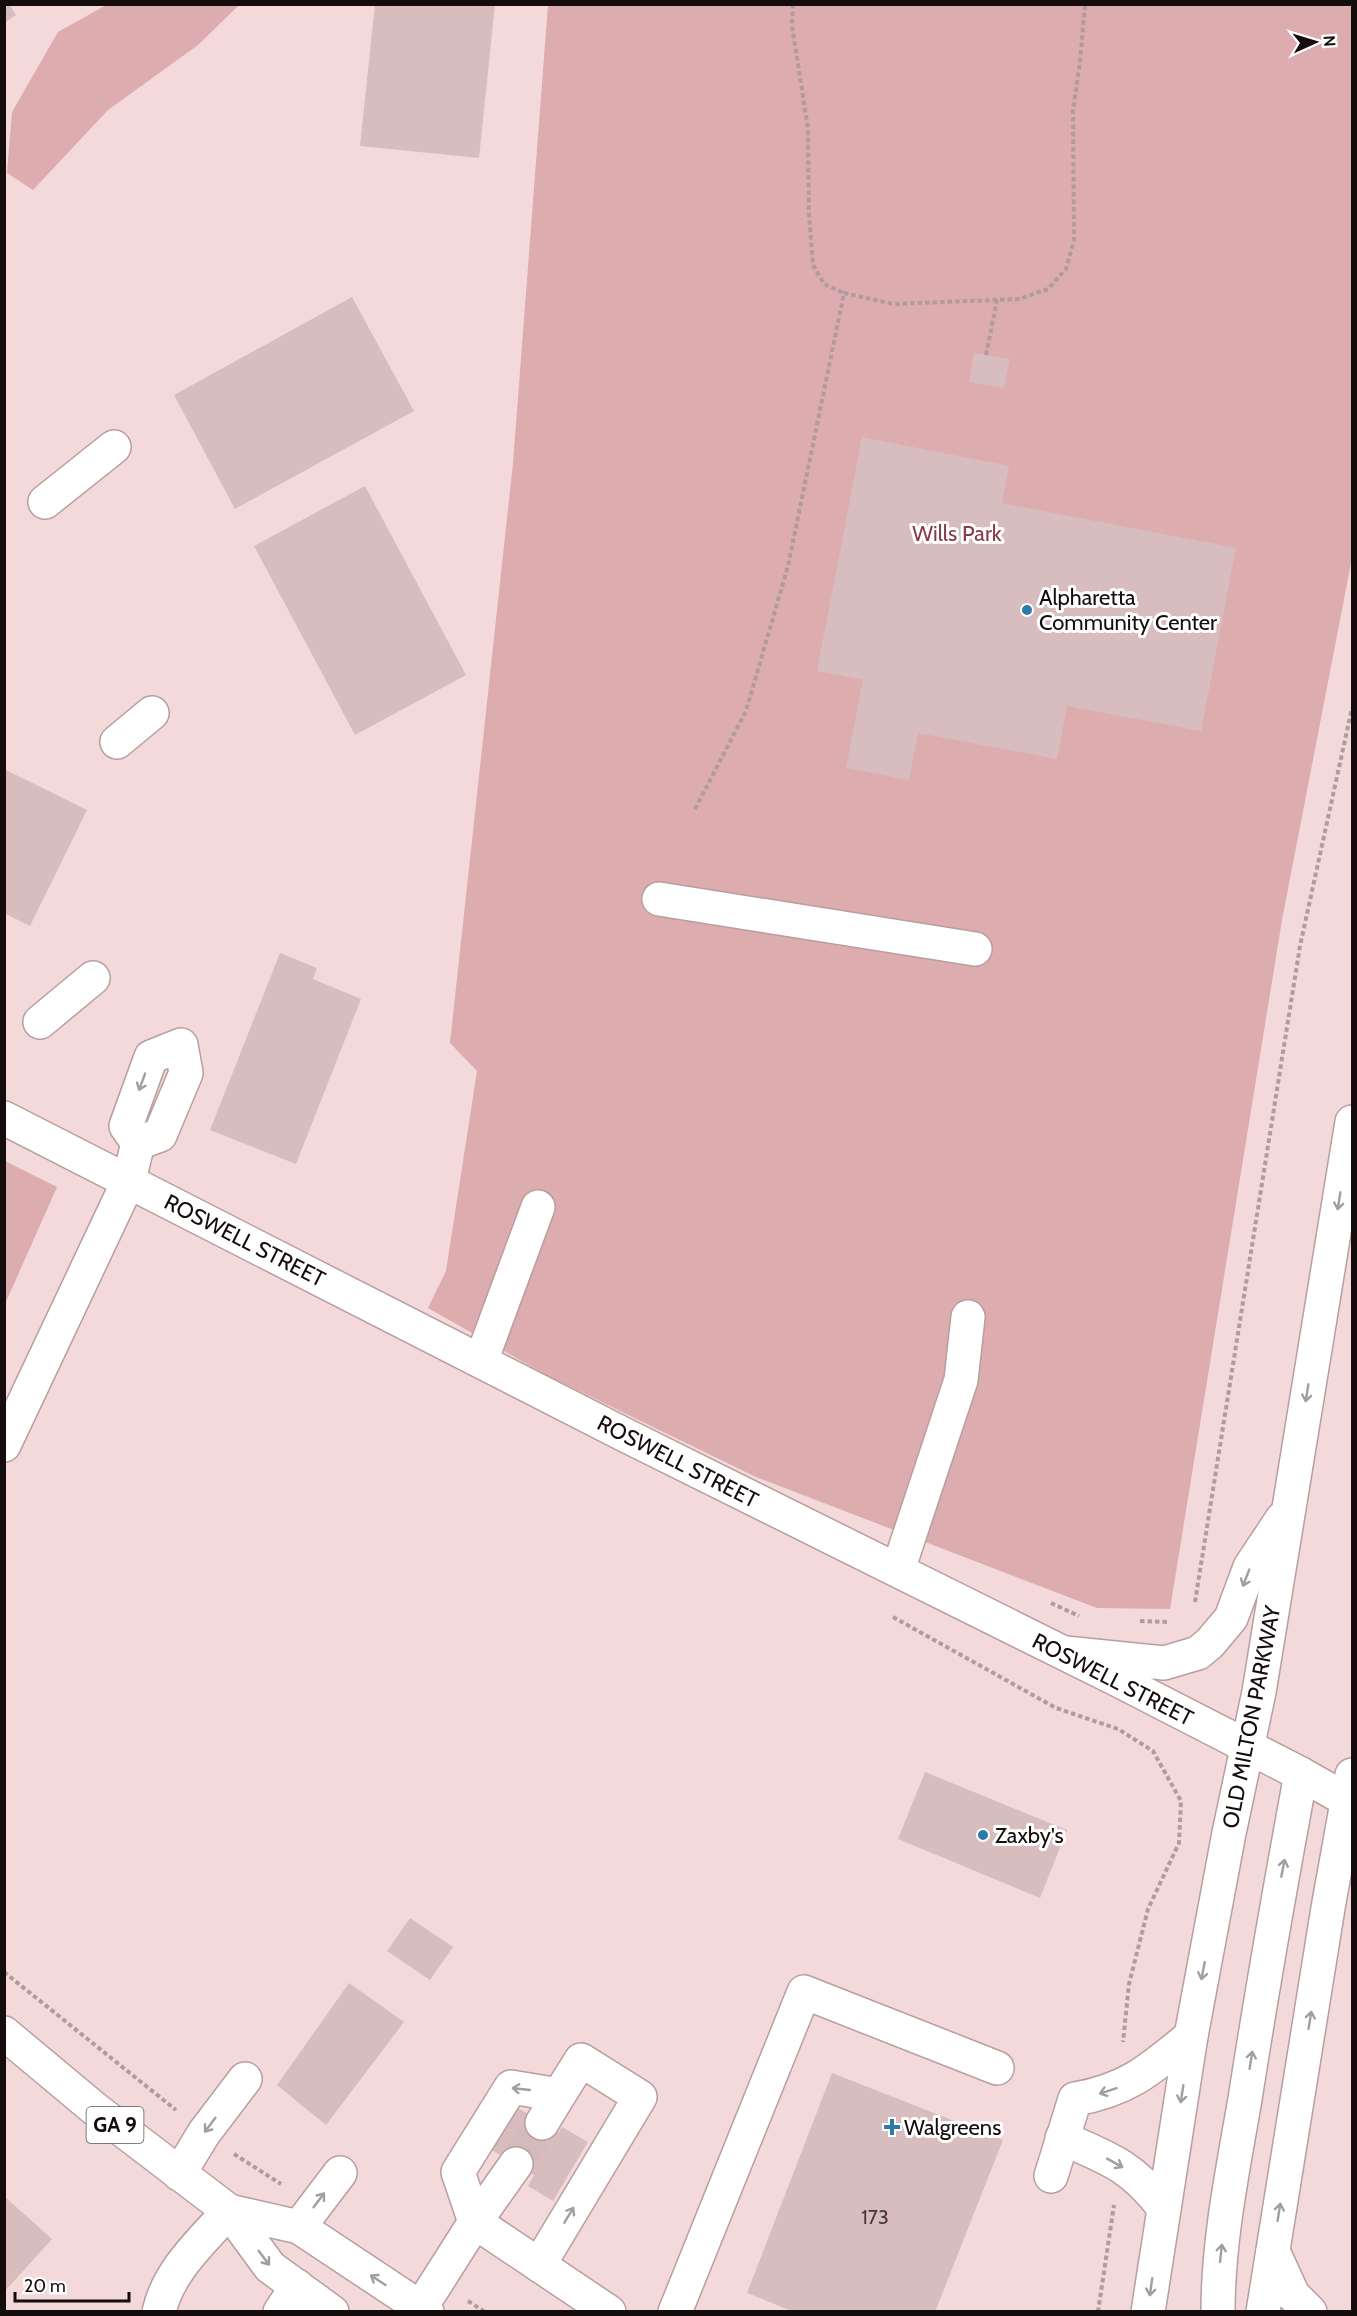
<svg xmlns="http://www.w3.org/2000/svg" width="1357" height="2316" viewBox="0 0 1357 2316" font-family="Cabin,sans-serif">
  <style>
    .green { fill: #dcacaf }
    .building { fill: #d8bdbe }
    .lines { fill: none; stroke-linecap: round; stroke-linejoin: round }
    .minor-tunnel { stroke: #d3babb; stroke-width: 33; stroke-dasharray: 33 16; stroke-linecap: butt }
    .minor-casing { stroke: #b89e9f; stroke-width: 36 }
    .major-casing { stroke: #b89e9f; stroke-width: 36 }
    .highway-casing { stroke: #b89e9f; stroke-width: 36 }
    .path { stroke: #b19b9c; stroke-width: 4; stroke-dasharray: 4.5 3; stroke-linecap: butt }
    .minor { stroke: #fff; stroke-width: 33 }
    .major { stroke: #fff; stroke-width: 33 }
    .highway { stroke: #fff; stroke-width: 33 }
    .oneway { stroke: #a19e9e }
    .poi-dot { fill: #2d79ac; stroke: #fff; stroke-width: 2 }
    .labels { text-anchor: middle; stroke-width: 6; stroke-linejoin: round; paint-order: stroke }
    .number-label { font-size: 20px; fill: #463839 }
    .shield { fill: #fff; stroke: #5b5556; stroke-width: 1.5 }
    .shield-label { font-size: 21px; font-weight: bold; fill: #150c0d }
    .park-label { font-size: 22px; fill: #893a44; stroke: #fff }
    .poi-label { font-size: 22px; fill: #150c0d; stroke: #fff; text-anchor: start }
    .street-label { font-size: 22px; fill: #150c0d; stroke: #fff }
  </style>
  <rect width="100%" height="100%" fill="#f4d9da"/>
  <!-- green -->
  <g class="green">
    <path d="M 108,4 L 239,5 L 198,45 L 108,110 L 33,190 L 7,173 L 12,112 L 58,32 Z"/>
    <path d="M 548,5 L 1352,5 L 1352,558 L 1282,920 L 1170,1609 L 1097,1608 L 756,1477 L 548,1376 L 428,1308 L 446,1271 L 477,1071 L 450,1043 L 513,463 Z"/>
    <path d="M 5,1161 L 57,1187 L 5,1304 Z"/>
  </g>
  <!-- building -->
  <g class="building">
    <path d="M 4,4 L 9,4 L 16,15 L 4,23 Z"/>
    <path d="M 375,4 L 495,4 L 479,158 L 360,146 Z"/>
    <path d="M 352,297 L 414,411 L 235,509 L 174,395 Z"/>
    <path d="M 974,353 L 1010,359 L 1004,388 L 969,382 Z"/>
    <path d="M 862,437 L 1009,466 L 1002,503 L 1236,548 L 1201,731 L 1067,706 L 1057,759 L 918,733 L 909,780 L 846,768 L 863,680 L 817,671 Z"/>
    <path d="M 365,486 L 466,675 L 355,735 L 254,546 Z"/>
    <path d="M 4,769 L 87,810 L 30,926 L 4,913 Z"/>
    <path d="M 280,953 L 317,968 L 313,979 L 361,999 L 296,1164 L 210,1130 Z"/>
    <path d="M 925,1772 L 1067,1830 L 1040,1898 L 898,1839 Z"/>
    <path d="M 410,1918 L 453,1947 L 430,1980 L 387,1951 Z"/>
    <path d="M 349,1983 L 404,2022 L 326,2125 L 277,2085 Z"/>
    <path d="M 832,2073 L 1003,2140 L 935,2312 L 794,2312 L 747,2293 Z"/>
    <path d="M 509,2102 L 558,2133 L 562,2127 L 588,2142 L 553,2201 L 528,2186 L 534,2175 L 483,2145 Z"/>
    <path d="M 4,2196 L 52,2239 L 4,2292 Z"/>
  </g>
  <g class="lines">
    <!-- minor-tunnel -->
    <path class="minor-tunnel" d="M 516,2164 L 542,2123"/>
    <defs>
      <g id="minor">
        <path d="M 45,502 L 114,447"/>
        <path d="M 117,742 L 152,713"/>
        <path d="M 659,899 L 975,949"/>
        <path d="M 40,1022 L 93,978"/>
        <path d="M 4,1118 L 623,1434 L 1116,1679 L 1301,1774 L 1352,1803"/>
        <path d="M 481,1361 L 538,1207"/>
        <path d="M 4,1445 L 129,1180 L 138,1143 L 126,1126 L 151,1057 L 181,1045 L 186,1073 L 160,1135 L 138,1143"/>
        <path d="M 898,1570 L 961,1380 L 968,1317"/>
        <path d="M 542,2123 L 559,2095"/>
        <path d="M 1062,2138 C 1108,2158 1132,2166 1163,2207"/>
        <path d="M 179,2174 L 204,2133 L 245,2079"/>
        <path d="M 1051,2176 L 1075,2099 C 1128,2090 1151,2069 1191,2036"/>
        <path d="M 475,2222 L 458,2172 L 511,2087 L 559,2095 L 581,2060 L 640,2097 L 539,2265"/>
        <path d="M 475,2222 L 516,2164"/>
        <path d="M 299,2227 L 340,2173"/>
        <path d="M 1273,2251 L 1293,2295 L 1310,2312"/>
        <path d="M 421,2307 L 475,2222 L 609,2312"/>
        <path d="M 159,2312 C 168,2271 202,2241 229,2211"/>
        <path d="M 280,2312 L 297,2286"/>
        <path d="M 675,2312 L 804,1992 L 997,2068"/>
      </g>
      <g id="major">
        <path d="M 1065,1653 L 1164,1663 L 1198,1653 L 1210,1643 L 1231,1618 L 1250,1567 L 1282,1519"/>
        <path d="M 1148,2312 L 1191,2036 L 1229,1833 L 1259,1692 L 1352,1122"/>
        <path d="M 1218,2312 C 1218,2240 1233,2169 1245,2099 C 1262,1990 1281,1882 1301,1774"/>
        <path d="M 1263,2312 L 1328,1908 L 1352,1775"/>
      </g>
      <g id="highway">
        <path d="M 4,2033 L 95,2109 L 229,2211 L 270,2267 L 332,2312"/>
        <path d="M 229,2211 L 299,2227 L 427,2312"/>
      </g>
    </defs>
    <!-- minor casing -->
    <use href="#minor" class="minor-casing"/>
    <!-- major casing -->
    <use href="#major" class="major-casing"/>
    <!-- highway casing -->
    <use href="#highway" class="highway-casing"/>
    <!-- path -->
    <g class="path">
      <path d="M 793,4 L 792,26 L 808,129 L 809,215 L 813,265 L 824,284 L 844,293"/>
      <path d="M 986,355 L 997,300"/>
      <path d="M 695,809 L 746,711 L 788,566 L 844,293 L 893,304 L 1019,299 L 1048,289 L 1066,269 L 1074,240 L 1073,110 L 1080,62 L 1085,4"/>
      <path d="M 1195,1602 L 1300,946 L 1352,708"/>
      <path d="M 1051,1603 L 1079,1616"/>
      <path d="M 893,1617 L 1056,1708 L 1118,1729 L 1153,1751 L 1181,1801 L 1179,1843 L 1148,1909 L 1129,1984 L 1123,2042"/>
      <path d="M 1140,1621 L 1168,1622"/>
      <path d="M 4,1972 L 176,2110"/>
      <path d="M 234,2154 L 281,2184"/>
      <path d="M 468,2301 L 485,2312"/>
      <path d="M 1098,2312 L 1114,2205"/>
    </g>
    <!-- minor -->
    <use href="#minor" class="minor"/>
    <!-- major -->
    <use href="#major" class="major"/>
    <!-- highway -->
    <use href="#highway" class="highway"/>
  </g>
  <!-- one-way arrows -->
  <defs><path id="oneway-shaft" d="M-6 0H5M1.5-3L5.5 0L1.5 3" fill="none" stroke-width="1.6" stroke-linecap="round" stroke-linejoin="round" transform="scale(1.5)"/></defs>
  <g class="oneway">
    <use href="#oneway-shaft" transform="translate(142 1082) rotate(110)"/>
    <use href="#oneway-shaft" transform="translate(1339 1201) rotate(99)"/>
    <use href="#oneway-shaft" transform="translate(1307 1393) rotate(99)"/>
    <use href="#oneway-shaft" transform="translate(1246 1578) rotate(111)"/>
    <use href="#oneway-shaft" transform="translate(1283 1868) rotate(-79)"/>
    <use href="#oneway-shaft" transform="translate(1203 1971) rotate(101)"/>
    <use href="#oneway-shaft" transform="translate(1310 2020) rotate(-81)"/>
    <use href="#oneway-shaft" transform="translate(1251 2060) rotate(-81)"/>
    <use href="#oneway-shaft" transform="translate(521 2089) rotate(-174)"/>
    <use href="#oneway-shaft" transform="translate(1108 2091) rotate(162)"/>
    <use href="#oneway-shaft" transform="translate(1182 2094) rotate(99)"/>
    <use href="#oneway-shaft" transform="translate(210 2125) rotate(127)"/>
    <use href="#oneway-shaft" transform="translate(1115 2163) rotate(29)"/>
    <use href="#oneway-shaft" transform="translate(319 2200) rotate(-53)"/>
    <use href="#oneway-shaft" transform="translate(1279 2212) rotate(-81)"/>
    <use href="#oneway-shaft" transform="translate(569 2215) rotate(-59)"/>
    <use href="#oneway-shaft" transform="translate(1221 2253) rotate(-84)"/>
    <use href="#oneway-shaft" transform="translate(264 2258) rotate(53)"/>
    <use href="#oneway-shaft" transform="translate(378 2280) rotate(-147)"/>
    <use href="#oneway-shaft" transform="translate(1151 2287) rotate(98)"/>
  </g>
  <!-- markers -->
  <g class="poi-dot">
    <circle cx="1027" cy="610" r="6"/>
    <circle cx="983" cy="1835" r="6"/>
    <path d="M889 2118h6v6h6v6h-6v6h-6v-6h-6v-6h6z"/>
  </g>
  <g class="labels">
    <!-- number labels -->
    <g class="number-label">
      <text x="875" y="2224">173</text>
    </g>
    <!-- shield labels -->
    <rect class="shield" x="86.5" y="2107" width="57" height="36" rx="4.5"/>
    <g class="shield-label">
      <text x="115" y="2132">GA 9</text>
    </g>
    <!-- park labels -->
    <g class="park-label">
      <text x="957" y="541">Wills Park</text>
    </g>
    <!-- poi labels -->
    <g class="poi-label">
      <text x="1039" y="605">Alpharetta<tspan x="1039" dy="25">Community Center</tspan></text>
      <text x="995" y="1843">Zaxby's</text>
      <text x="904" y="2135">Walgreens</text>
    </g>
    <!-- street labels -->
    <g class="street-label">
      <text transform="translate(245 1240) rotate(27)" y="8">ROSWELL STREET</text>
      <text transform="translate(678 1461) rotate(27)" y="8">ROSWELL STREET</text>
      <text transform="translate(1113 1679) rotate(27)" y="8">ROSWELL STREET</text>
      <text transform="translate(1251 1717) rotate(-79)" y="8">OLD MILTON PARKWAY</text>
    </g>
  </g>
  <!-- border -->
  <rect width="1357" height="2316" fill="none" stroke="#150c0d" stroke-width="12"/>
  <!-- north arrow -->
  <g transform="translate(1315 42) rotate(86)" stroke="#ffffff" stroke-width="4.5" paint-order="stroke">
  <path d="M0-4.5L10 22L0 15L-10 22Z" fill="#150c0d"/>
  <text y="-9" font-size="16" font-weight="bold" text-anchor="middle" fill="#150c0d">N</text>
  </g>
  <!-- scale -->
  <path d="M15 2292v9h114v-9" fill="none" stroke="#150c0d" stroke-width="3"/>
  <text x="24" y="2292" font-size="18" fill="#150c0d" stroke="#ffffff" stroke-width="4.5" paint-order="stroke">20 m</text>
</svg>
